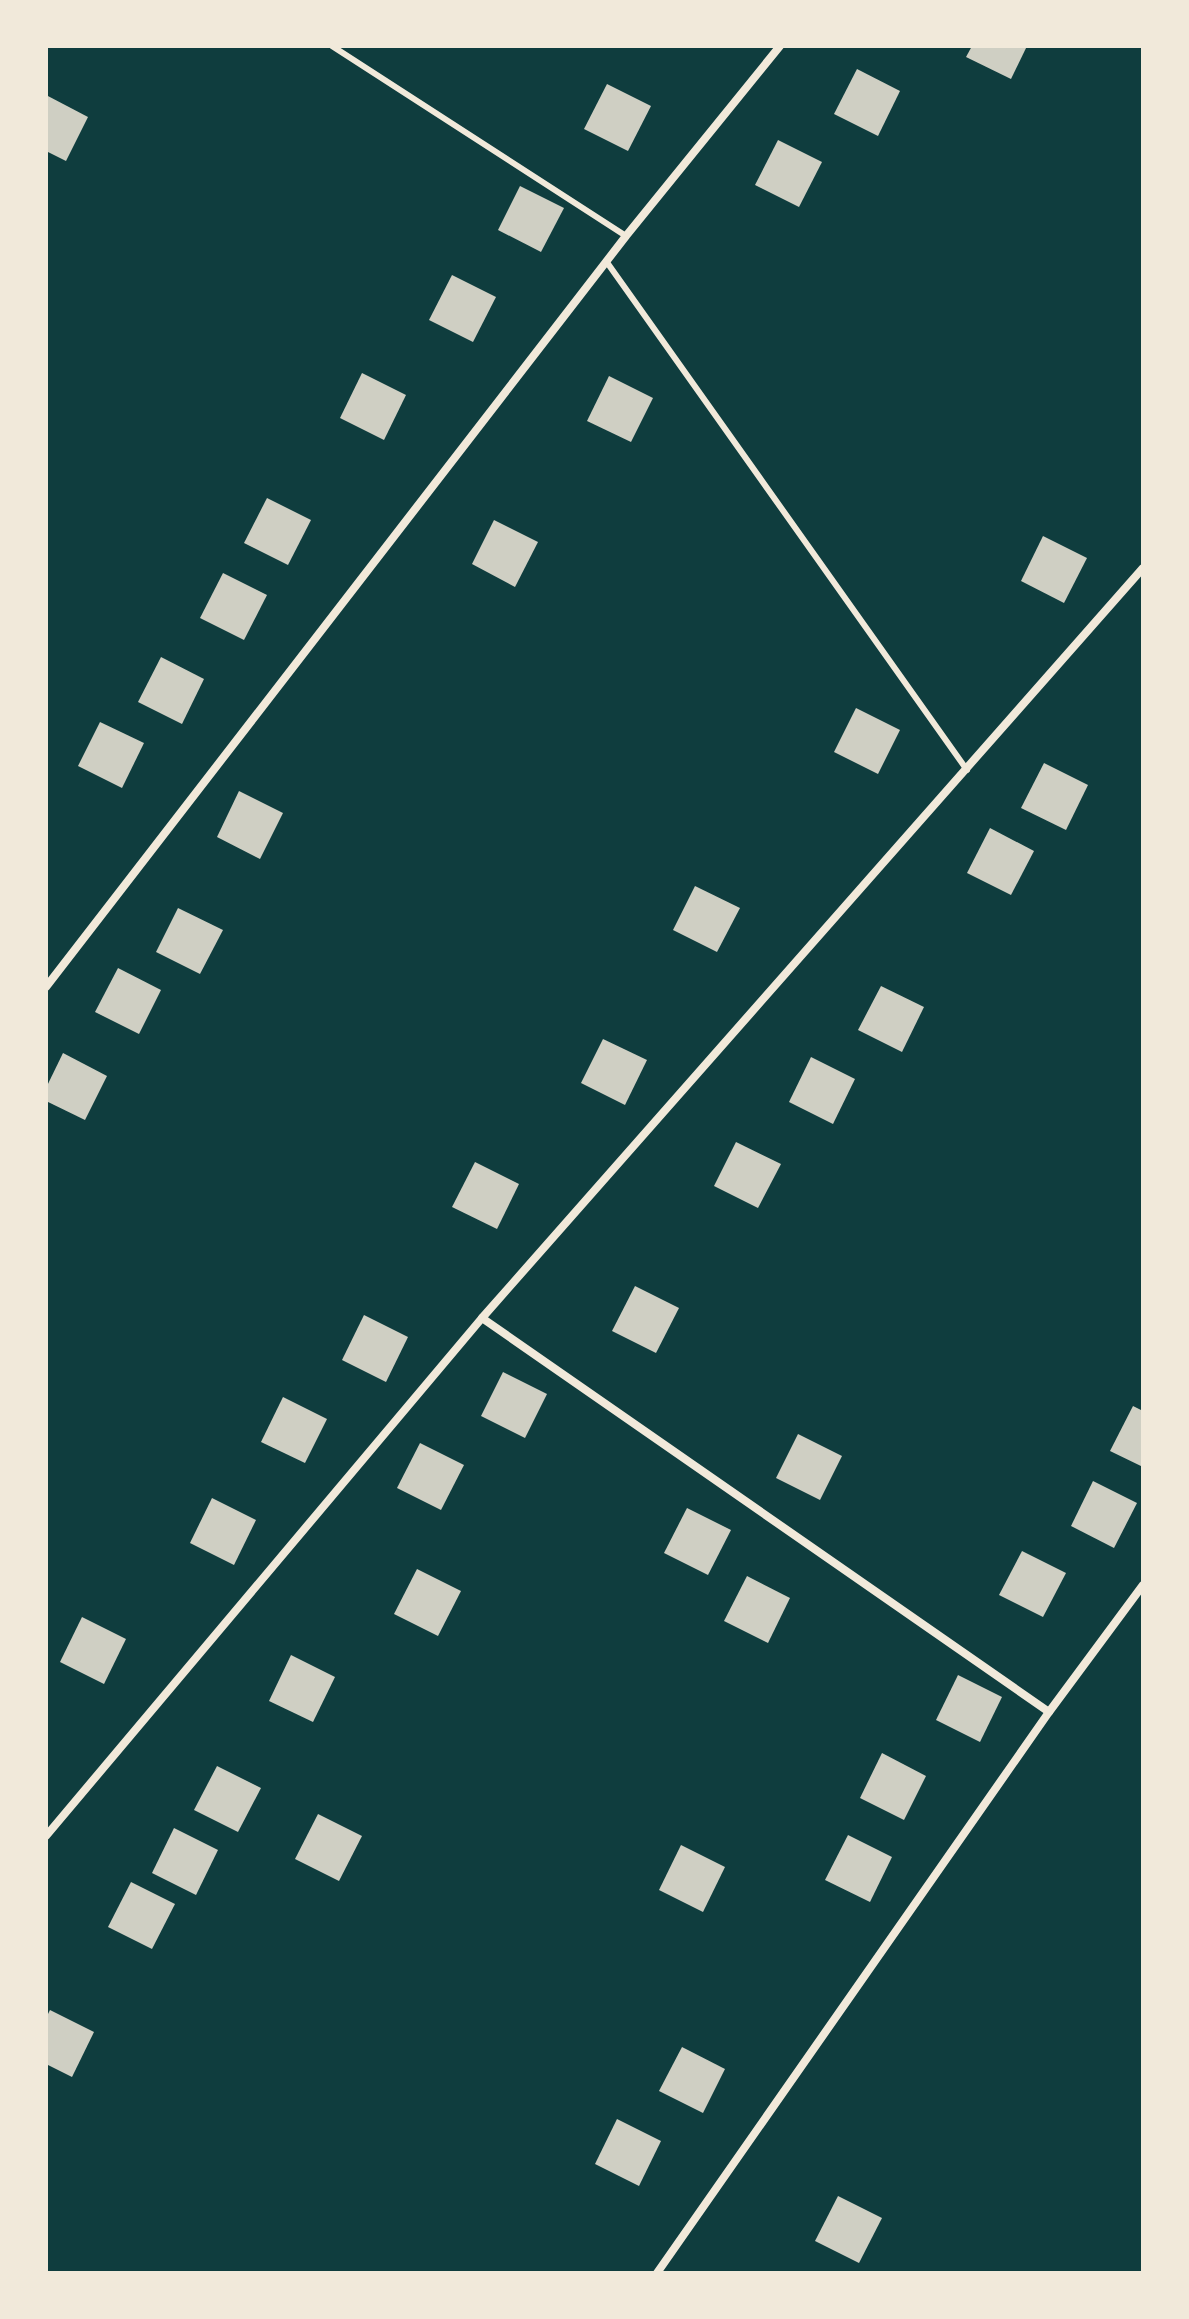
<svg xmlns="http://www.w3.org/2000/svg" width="1189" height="2319" viewBox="0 0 1189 2319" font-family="'DM Sans',sans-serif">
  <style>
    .building { fill: #cfcfc3 }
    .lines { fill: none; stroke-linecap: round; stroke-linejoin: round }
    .service { stroke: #f1e9da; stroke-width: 6 }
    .minor { stroke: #f1e9da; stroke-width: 8 }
  </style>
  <rect width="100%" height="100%" fill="#0f3d3e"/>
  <!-- building -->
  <g class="building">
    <path d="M 972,46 L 1027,46 L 1011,79 L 966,57 Z"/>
    <path d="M 857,69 L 900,91 L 878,136 L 834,114 Z"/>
    <path d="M 607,84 L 651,106 L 628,151 L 584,129 Z"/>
    <path d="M 46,95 L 88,117 L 66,161 L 46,151 Z"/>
    <path d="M 778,140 L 822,162 L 799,207 L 755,185 Z"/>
    <path d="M 520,186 L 564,208 L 541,252 L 498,230 Z"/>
    <path d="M 452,275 L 496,297 L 473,342 L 429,320 Z"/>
    <path d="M 362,373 L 406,395 L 384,440 L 340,418 Z"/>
    <path d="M 609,376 L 653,398 L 631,442 L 587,421 Z"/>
    <path d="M 267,498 L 311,520 L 288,565 L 244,543 Z"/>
    <path d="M 494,520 L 538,542 L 515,587 L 472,564 Z"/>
    <path d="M 1043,536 L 1087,558 L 1064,603 L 1021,581 Z"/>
    <path d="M 223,573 L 267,595 L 244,640 L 200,618 Z"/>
    <path d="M 161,657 L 204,679 L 182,724 L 138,702 Z"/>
    <path d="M 856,708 L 900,730 L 878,774 L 834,752 Z"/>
    <path d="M 100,722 L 144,743 L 122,788 L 78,766 Z"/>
    <path d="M 1044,763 L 1088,785 L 1066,830 L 1021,808 Z"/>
    <path d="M 239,791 L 283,813 L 260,859 L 217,837 Z"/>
    <path d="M 990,828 L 1034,851 L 1011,895 L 967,873 Z"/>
    <path d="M 695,886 L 740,908 L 717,952 L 673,930 Z"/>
    <path d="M 178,908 L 223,930 L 200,974 L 156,952 Z"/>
    <path d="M 118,968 L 161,990 L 139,1034 L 95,1012 Z"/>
    <path d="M 881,986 L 924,1007 L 902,1052 L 858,1030 Z"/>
    <path d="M 603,1039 L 647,1060 L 625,1105 L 581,1083 Z"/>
    <path d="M 63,1053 L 107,1076 L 85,1120 L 46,1101 L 46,1088 Z"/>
    <path d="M 811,1057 L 855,1079 L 833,1124 L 789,1102 Z"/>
    <path d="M 736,1142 L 781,1164 L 758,1208 L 714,1186 Z"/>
    <path d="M 475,1162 L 519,1184 L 497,1229 L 452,1207 Z"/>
    <path d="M 635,1286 L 679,1308 L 656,1353 L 612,1331 Z"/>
    <path d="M 364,1315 L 408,1337 L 386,1382 L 342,1360 Z"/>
    <path d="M 503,1372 L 547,1394 L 525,1438 L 481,1416 Z"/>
    <path d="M 283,1397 L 327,1419 L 305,1463 L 261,1442 Z"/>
    <path d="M 1133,1406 L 1143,1411 L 1143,1467 L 1110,1451 Z"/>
    <path d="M 798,1434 L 842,1456 L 820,1500 L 776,1478 Z"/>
    <path d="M 420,1443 L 464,1465 L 441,1510 L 397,1488 Z"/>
    <path d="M 1093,1481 L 1137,1503 L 1114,1548 L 1071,1526 Z"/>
    <path d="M 212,1498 L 256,1520 L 234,1565 L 190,1543 Z"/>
    <path d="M 687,1508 L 731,1530 L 708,1575 L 664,1553 Z"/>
    <path d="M 1022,1551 L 1066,1573 L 1043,1617 L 999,1595 Z"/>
    <path d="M 417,1569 L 461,1591 L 438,1636 L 394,1614 Z"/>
    <path d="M 747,1576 L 790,1598 L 768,1643 L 724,1621 Z"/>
    <path d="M 82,1617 L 126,1639 L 104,1684 L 60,1662 Z"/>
    <path d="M 291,1655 L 335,1677 L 313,1722 L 269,1701 Z"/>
    <path d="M 958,1675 L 1002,1697 L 980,1742 L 936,1720 Z"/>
    <path d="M 882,1753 L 926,1776 L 904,1820 L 860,1798 Z"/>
    <path d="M 217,1766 L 261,1788 L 238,1832 L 194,1810 Z"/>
    <path d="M 318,1814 L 362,1836 L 339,1881 L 295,1859 Z"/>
    <path d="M 174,1828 L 218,1850 L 196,1895 L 152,1873 Z"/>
    <path d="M 848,1835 L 892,1857 L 870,1902 L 825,1880 Z"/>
    <path d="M 681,1845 L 725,1867 L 703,1912 L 659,1890 Z"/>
    <path d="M 131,1882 L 175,1904 L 152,1949 L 108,1927 Z"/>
    <path d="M 50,2010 L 94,2032 L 72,2077 L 46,2064 L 46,2018 Z"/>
    <path d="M 682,2047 L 725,2069 L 703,2113 L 659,2091 Z"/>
    <path d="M 617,2119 L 661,2141 L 639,2186 L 595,2164 Z"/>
    <path d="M 838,2196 L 882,2218 L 859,2263 L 815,2241 Z"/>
  </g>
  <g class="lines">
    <!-- service -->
    <g class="service">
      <path d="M 332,46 L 626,236"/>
      <path d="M 606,261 L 967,770"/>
    </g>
    <!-- minor -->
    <g class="minor">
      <path d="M 46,987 L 626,236 L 780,46"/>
      <path d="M 482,1318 L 1049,1712"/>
      <path d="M 46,1836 L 482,1318 L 1143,568"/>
      <path d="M 657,2273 L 1049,1712 L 1143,1585"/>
    </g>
  </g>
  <!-- border -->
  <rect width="1189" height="2319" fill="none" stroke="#f1e9da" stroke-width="96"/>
</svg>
